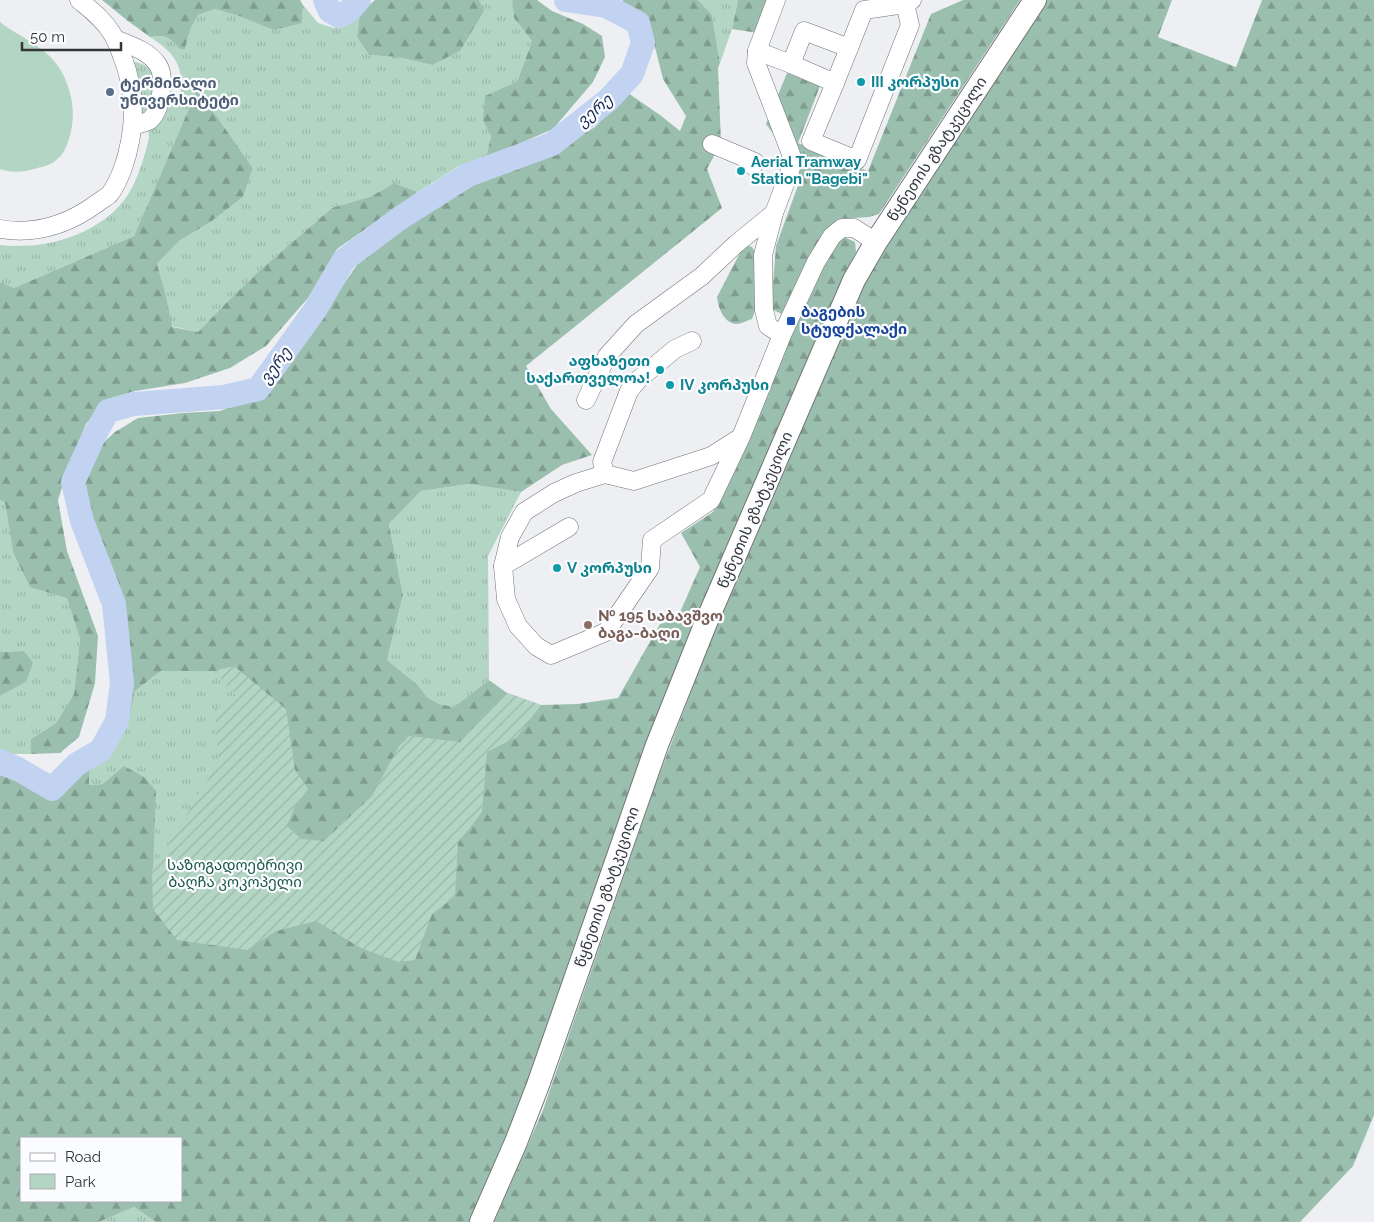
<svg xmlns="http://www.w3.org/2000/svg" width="1374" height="1222" viewBox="0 0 1374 1222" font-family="Raleway,'Noto Sans Georgian',sans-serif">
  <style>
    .grass { fill: url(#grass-tufts) }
    .forest { fill: url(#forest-firs); fill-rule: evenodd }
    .park { fill: #b3d5c4 }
    .garden { fill: url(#garden-furrows) }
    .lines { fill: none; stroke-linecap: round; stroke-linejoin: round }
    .river { stroke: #c2d3f1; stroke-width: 24 }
    .minor-casing { stroke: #737478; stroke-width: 19 }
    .major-casing { stroke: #737478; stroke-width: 24 }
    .minor { stroke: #fff; stroke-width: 18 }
    .major { stroke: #fff; stroke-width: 22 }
    .culture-dot { fill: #0f9aa8; stroke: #fbfcff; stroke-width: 2 }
    .service-dot { fill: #5c6f8a; stroke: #fbfcff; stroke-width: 2 }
    .transit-dot { fill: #1a4fb4; stroke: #fbfcff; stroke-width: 2 }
    .education-dot { fill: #8d6e63; stroke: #fbfcff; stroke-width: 2 }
    .labels { text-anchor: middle; stroke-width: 4.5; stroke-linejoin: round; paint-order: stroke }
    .culture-label { font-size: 15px; font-weight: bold; fill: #0d838f; stroke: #fbfcff; text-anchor: start }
    .service-label { font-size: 15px; font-weight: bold; fill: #4e5e75; stroke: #fbfcff; text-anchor: start }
    .street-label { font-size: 15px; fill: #343536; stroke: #fbfcff }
    .transit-label { font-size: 15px; font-weight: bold; fill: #164399; stroke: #fbfcff; text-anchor: start }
    .education-label { font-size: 15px; font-weight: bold; fill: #785e54; stroke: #fbfcff; text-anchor: start }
    .park-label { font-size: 15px; fill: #195840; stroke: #fbfcff }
    .water-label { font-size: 16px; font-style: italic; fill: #172b52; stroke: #fbfcff }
  </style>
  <defs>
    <pattern id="grass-tufts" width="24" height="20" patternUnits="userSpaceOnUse" patternTransform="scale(1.25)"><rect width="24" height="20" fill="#b3d5c4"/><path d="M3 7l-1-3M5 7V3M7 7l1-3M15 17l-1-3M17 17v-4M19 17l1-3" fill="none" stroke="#9bb7a9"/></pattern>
    <pattern id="forest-firs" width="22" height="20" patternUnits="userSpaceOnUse" patternTransform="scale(1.25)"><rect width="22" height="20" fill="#9bbfae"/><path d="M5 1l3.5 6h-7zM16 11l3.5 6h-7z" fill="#7f9c8e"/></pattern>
    <pattern id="garden-furrows" width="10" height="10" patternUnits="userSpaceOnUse" patternTransform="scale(1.25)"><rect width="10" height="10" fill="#b3d5c4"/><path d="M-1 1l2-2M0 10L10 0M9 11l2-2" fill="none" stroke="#9bb7a9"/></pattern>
  </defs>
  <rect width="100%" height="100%" fill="#edeff3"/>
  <!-- grass -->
  <g class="grass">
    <path d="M 479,0 L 512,0 L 514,18 L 532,41 L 517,82 L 483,121 L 491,136 L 486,158 L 459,166 L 418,192 L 394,183 L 372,196 L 332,208 L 260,270 L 227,302 L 198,332 L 171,326 L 166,295 L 157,264 L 179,241 L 212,221 L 243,197 L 253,168 C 234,142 217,115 197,90 L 134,236 L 14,288 L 0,282 L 0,245 C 48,251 110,232 133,186 C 140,171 145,155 149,138 C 149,136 148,133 149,131 C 150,124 165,101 169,94 L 180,95 C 185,65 173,52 150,37 C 165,34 169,38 180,49 L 185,49 L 190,30 L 198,15 L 215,9 L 242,17 L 302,23 L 303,5 L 318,23 L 334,28 L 360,13 L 357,37 L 369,55 L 397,57 L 432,65 L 483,11 Z"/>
    <path d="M 698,0 L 738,0 L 732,29 L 720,63 L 712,15 Z"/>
    <path d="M 129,61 C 153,64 157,74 152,96 C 150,107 150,110 142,117 Z"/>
    <path d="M 469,484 L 521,492 L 488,556 L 489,680 L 454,707 L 439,704 L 427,697 L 418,685 L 387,660 L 403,595 L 389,524 L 421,491 Z"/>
    <path d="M 0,500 L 5,503 L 13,552 L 67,597 L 80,639 L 74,694 L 56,723 L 31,739 L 31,754 L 6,754 L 0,752 L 0,696 L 26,682 L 24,651 L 0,652 Z"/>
    <path d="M 161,671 L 214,671 L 238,697 L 215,708 L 218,763 L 152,870 L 103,784 L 89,785 L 89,772 L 105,759 L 131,711 L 135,691 Z"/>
    <path d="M 134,1207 L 156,1222 L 99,1222 Z"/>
  </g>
  <!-- forest -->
  <g class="forest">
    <path d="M 102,0 L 300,0 L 303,5 L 302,23 L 274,30 L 242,17 L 215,9 L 198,15 L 190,30 L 185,49 L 180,49 C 169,38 166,34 150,37 L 128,21 Z"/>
    <path d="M 375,0 L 479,0 L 484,11 L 460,51 L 432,65 L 397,57 L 369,55 L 357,37 L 360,13 Z"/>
    <path d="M 512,0 L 537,0 L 552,11 L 583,24 L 602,36 L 605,57 L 593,82 L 553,129 L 486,158 L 491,136 L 483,121 L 485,96 L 517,82 L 532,41 L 514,18 Z"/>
    <path d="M 622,0 L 698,0 L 712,15 L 720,63 L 718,68 L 721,143 L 707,169 L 722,208 L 526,366 L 551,409 L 592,455 L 562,465 L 521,492 L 469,484 L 421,491 L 389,524 L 403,595 L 387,660 L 418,685 L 427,697 L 439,704 L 454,707 L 489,680 L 507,693 L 541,705 L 578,704 L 618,698 L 660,624 L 677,619 L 700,567 L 681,533 L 713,512 L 772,383 L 796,320 L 832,246 L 844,237 L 855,242 L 856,252 L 847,269 L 670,698 L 514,1129 L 474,1222 L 156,1222 L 134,1207 L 99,1222 L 0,1222 L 0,775 L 22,783 L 64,777 L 91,763 L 106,750 L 123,717 L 131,676 L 122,611 L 93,527 L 83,484 L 93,452 L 115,432 L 138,418 L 183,413 L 220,411 L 271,391 L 323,314 L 359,262 L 428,208 L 482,179 L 543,157 L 595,127 L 628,93 L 660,115 L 680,131 L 686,116 L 663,79 L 656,51 L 648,29 ZM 161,671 L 214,671 L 238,697 L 215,708 L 218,763 L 153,869 L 156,791 L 144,777 L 124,766 L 103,784 L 89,785 L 89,772 L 105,759 L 131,711 L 135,691 ZM 21,1138 L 181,1138 L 181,1201 L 21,1201 Z"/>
    <path d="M 738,0 L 769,0 L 758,33 L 732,29 Z"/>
    <path d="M 963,0 L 1020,0 L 879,214 L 869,217 L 838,219 L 812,259 L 784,315 L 771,309 L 776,246 L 800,180 L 785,150 L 766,124 L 787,73 L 820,86 L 798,143 L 868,171 L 931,14 Z"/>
    <path d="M 1043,0 L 1172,0 L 1158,37 L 1236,67 L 1262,0 L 1374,0 L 1374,1115 L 1353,1166 L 1300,1222 L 494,1222 L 543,1110 L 656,783 L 734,581 L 852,299 Z"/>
    <path d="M 197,90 C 217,115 234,142 253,168 L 243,197 L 212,221 L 179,241 L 157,264 L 166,295 L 172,327 L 198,332 L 227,302 L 260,270 L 332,208 L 372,196 L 394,183 L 418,192 L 337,249 L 308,298 L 266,346 L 230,368 L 185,383 L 135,391 L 108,399 L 86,424 L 68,469 L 58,500 L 67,551 L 98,636 L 95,683 L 79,737 L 60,753 L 31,754 L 31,739 L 56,723 L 74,694 L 80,639 L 67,598 L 30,587 L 13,552 L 5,503 L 0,500 L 0,282 L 14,288 L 134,236 Z"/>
    <path d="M 747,245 L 752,247 L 755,252 L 756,299 L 756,308 L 752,319 C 748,320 741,324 737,324 C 724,324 718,307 717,297 L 743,247 Z"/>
    <path d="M 24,651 L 33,663 L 26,682 L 0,696 L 0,652 Z"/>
  </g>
  <!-- park -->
  <path class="park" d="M 0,22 C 20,38 46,46 60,69 C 73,91 77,118 68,142 C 65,150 62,156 55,161 C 49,166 41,167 34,169 C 23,172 11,173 0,169 Z"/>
  <!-- garden -->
  <path class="garden" d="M 234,666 L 286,709 L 295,770 L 308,789 L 295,806 L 287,826 L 301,839 L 324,841 L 372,796 L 399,746 L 409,736 L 460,742 L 507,693 L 541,705 L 517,737 L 487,752 L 482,812 L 458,843 L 455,897 L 432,914 L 415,960 L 398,962 L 361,948 L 316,921 L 276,931 L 247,950 L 177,940 L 153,909 L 152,870 L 218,763 L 215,708 L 238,697 L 214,671 Z"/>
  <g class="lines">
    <!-- river -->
    <g class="river">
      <path d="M 325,0 L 330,11 L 339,16 L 349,11 L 359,0"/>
      <path d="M 0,761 L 18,769 L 52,789 L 77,764 L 101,750 L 117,721 L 122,683 L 114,604 L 82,521 L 73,482 L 93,438 L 108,411 L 134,404 L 224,397 L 258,389 L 315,310 L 344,260 L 400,218 L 468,175 L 552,144 L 608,100 L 632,74 L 643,43 L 638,23 L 606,6 L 566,0"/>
    </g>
    <defs>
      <g id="minor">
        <path d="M 776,0 L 757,51 L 756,63 L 791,154 L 791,168 L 774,213 L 763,255 L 764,310 L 768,326 L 782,335"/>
        <path d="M 115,39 C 130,45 149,51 158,65 C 166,78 161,110 150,120 C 147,122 143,123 139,124"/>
        <path d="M 757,51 L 791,64 L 804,31 L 849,48 L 864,10 L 905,4 L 912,0"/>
        <path d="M 791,64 L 835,83 L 849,48"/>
        <path d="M 835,83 L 811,141 L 857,160 L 910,25 L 905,4"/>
        <path d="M 712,144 L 755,162 L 753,166"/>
        <path d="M 0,229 C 36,235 67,225 96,204 C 100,201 105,198 109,195 C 115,188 120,176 123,168 C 136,130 137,93 122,56 C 119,48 116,39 111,32 C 103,19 91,10 79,0"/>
        <path d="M 586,400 L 607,356 L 636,324 L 702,276 L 736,244 L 774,213"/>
        <path d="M 741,437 L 711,456 L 634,481 L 605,474 L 576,483 L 554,493 L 524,512 L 510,537 L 503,566 L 506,599 L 518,626 L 536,646 L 551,655 L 606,632 L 650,568 L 652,540 L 711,500 L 741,437 L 782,335 L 816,262 L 832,236 L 842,228 L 854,228 L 876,242"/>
        <path d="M 605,474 L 602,462 L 629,391 L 639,379 L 675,349 L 692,341"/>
        <path d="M 503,566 L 569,527"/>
      </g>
      <path id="major" d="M 481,1222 L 516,1142 L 538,1085 L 657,745 L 705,625 L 854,280 L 876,242 L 1035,0"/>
    </defs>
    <!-- minor casing -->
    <use href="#minor" class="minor-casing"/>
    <!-- major casing -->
    <use href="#major" class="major-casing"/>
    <!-- minor -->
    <use href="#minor" class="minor"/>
    <!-- major -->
    <use href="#major" class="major"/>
  </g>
  <!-- markers -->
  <g class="culture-dot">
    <circle cx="861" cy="82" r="5"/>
    <circle cx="741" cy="171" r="5"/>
    <circle cx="660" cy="370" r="5"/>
    <circle cx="670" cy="385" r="5"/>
    <circle cx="557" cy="568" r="5"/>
  </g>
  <circle class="service-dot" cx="110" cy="92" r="5"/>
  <rect class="transit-dot" x="786" y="316" width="10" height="10" rx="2.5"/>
  <circle class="education-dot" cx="588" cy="625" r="5"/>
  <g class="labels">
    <!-- culture labels -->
    <g class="culture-label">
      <text x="871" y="87">III კორპუსი</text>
      <text x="751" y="167">Aerial Tramway<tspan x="751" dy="17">Station "Bagebi"</tspan></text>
      <text x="650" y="366" text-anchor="end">აფხაზეთი<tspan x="650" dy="17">საქართველოა!</tspan></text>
      <text x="680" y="390">IV კორპუსი</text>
      <text x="567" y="573">V კორპუსი</text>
    </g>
    <!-- service labels -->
    <g class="service-label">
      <text x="120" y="88">ტერმინალი<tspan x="120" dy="17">უნივერსიტეტი</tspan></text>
    </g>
    <!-- street labels -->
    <g class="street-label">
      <text transform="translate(937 149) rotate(-57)" y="5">წყნეთის გზატკეცილი</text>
      <text transform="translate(755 510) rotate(-67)" y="5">წყნეთის გზატკეცილი</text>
      <text transform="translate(607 887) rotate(-71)" y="5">წყნეთის გზატკეცილი</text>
    </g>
    <!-- transit labels -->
    <g class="transit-label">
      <text x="801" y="317">ბაგების<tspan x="801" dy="17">სტუდქალაქი</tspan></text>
    </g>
    <!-- education labels -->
    <g class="education-label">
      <text x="598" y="621">№ 195 საბავშვო<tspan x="598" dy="17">ბაგა-ბაღი</tspan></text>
    </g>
    <!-- park labels -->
    <g class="park-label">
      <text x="235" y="870">საზოგადოებრივი<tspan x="235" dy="17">ბაღჩა კოკოპელი</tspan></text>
    </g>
    <!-- water labels -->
    <g class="water-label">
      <text transform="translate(594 110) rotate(-40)" y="6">ვერე</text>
      <text transform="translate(275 365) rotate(-54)" y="6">ვერე</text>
    </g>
  </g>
  <!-- legend -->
  <rect x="20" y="1137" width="162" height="65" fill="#fbfcff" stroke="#abacaf"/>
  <rect x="30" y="1153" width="25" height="8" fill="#ffffff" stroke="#abacaf"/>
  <text x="65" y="1162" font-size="15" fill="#343536">Road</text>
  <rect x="30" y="1174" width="25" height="15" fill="#b3d5c4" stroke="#abacaf"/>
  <text x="65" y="1187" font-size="15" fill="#343536">Park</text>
  <!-- scale -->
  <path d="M22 42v8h99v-8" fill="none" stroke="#343536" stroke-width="2.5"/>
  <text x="30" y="42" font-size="15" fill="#343536" stroke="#fbfcff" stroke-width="4" paint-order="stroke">50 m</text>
</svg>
